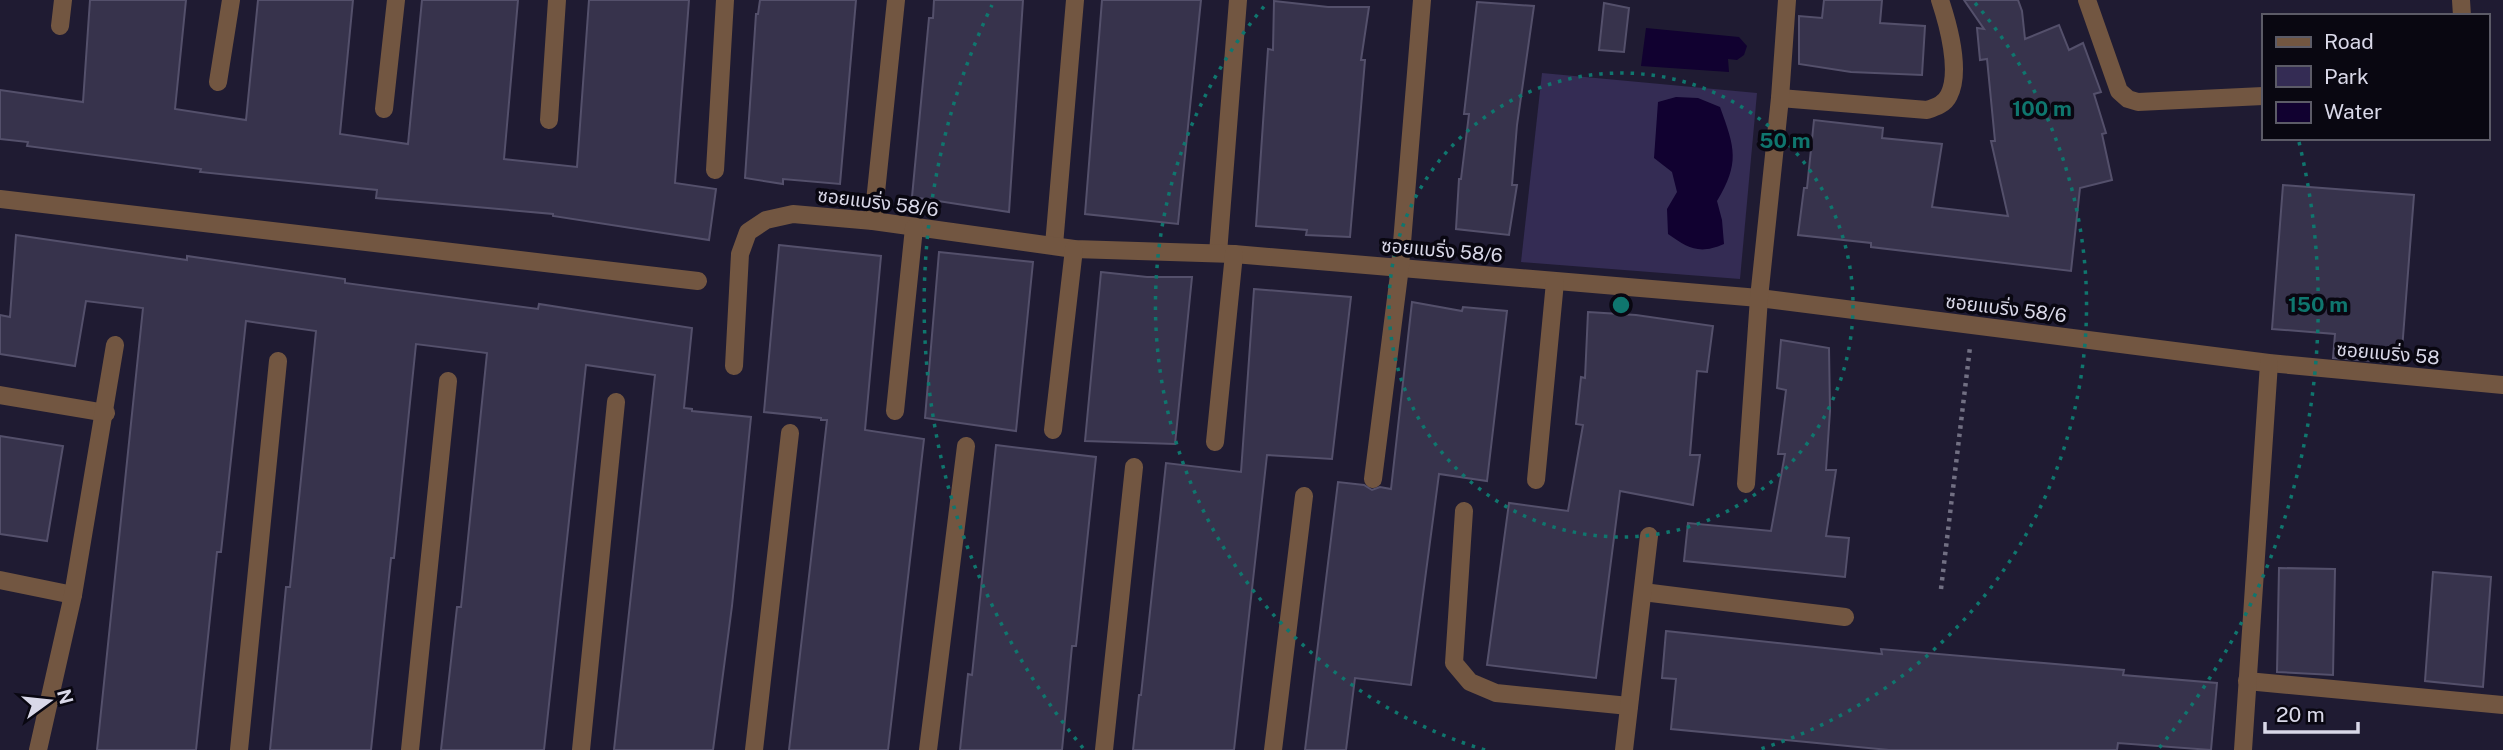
<svg xmlns="http://www.w3.org/2000/svg" width="2503" height="750" viewBox="0 0 2503 750" font-family="'Public Sans','Noto Sans Thai',sans-serif">
  <style>
    .green { fill: #342c54 }
    .water { fill: #110130 }
    .building { fill: #37334c; stroke: #54506b; stroke-width: 2 }
    .lines { fill: none; stroke-linecap: round; stroke-linejoin: round }
    .path { stroke: #727083; stroke-width: 4.5; stroke-dasharray: 3.5 5; stroke-linecap: butt }
    .street { stroke: #725641; stroke-width: 18 }
    .ring { fill: none; stroke: #0f766e; stroke-width: 3.5; stroke-dasharray: 3.5 7 }
    .labels { text-anchor: middle; stroke-width: 7; stroke-linejoin: round; paint-order: stroke }
    .street-label { font-size: 19px; fill: #d9d8e8; stroke: #090711 }
    .centre { fill: #0f766e; stroke: #090711; stroke-width: 3.5 }
    .ring-label { font-size: 21px; text-anchor: middle; font-weight: bold; fill: #0f766e; stroke: #090711; stroke-width: 7; stroke-linejoin: round; paint-order: stroke }
  </style>
  <rect width="100%" height="100%" fill="#1f1b32"/>
  <!-- green -->
  <path class="green" d="M 1542,73 L 1757,93 L 1740,279 L 1521,262 Z"/>
  <!-- water -->
  <g class="water">
    <path d="M 1646,28 L 1739,37 L 1747,46 L 1744,55 L 1737,60 L 1728,59 L 1729,72 L 1641,66 Z"/>
    <path d="M 1676,97 L 1698,98 L 1720,107 C 1735,148 1740,163 1717,201 L 1722,220 L 1724,244 C 1699,255 1688,248 1668,234 L 1667,209 L 1677,192 L 1672,172 L 1654,158 L 1658,102 Z"/>
  </g>
  <!-- building -->
  <g class="building">
    <path d="M 90,0 L 186,0 L 175,109 L 246,120 L 258,0 L 353,0 L 340,134 L 408,144 L 422,0 L 518,0 L 504,159 L 577,167 L 589,0 L 689,0 L 675,183 L 716,189 L 709,240 L 553,216 L 553,214 L 376,198 L 377,190 L 200,172 L 201,169 L 27,146 L 28,142 L 0,139 L 0,90 L 83,102 Z"/>
    <path d="M 760,0 L 856,0 L 840,184 L 783,179 L 783,184 L 745,178 L 756,14 L 758,14 Z"/>
    <path d="M 934,0 L 1023,0 L 1009,212 L 912,197 L 929,18 L 933,18 Z"/>
    <path d="M 1102,0 L 1201,0 L 1178,224 L 1085,214 Z"/>
    <path d="M 1824,0 L 1882,0 L 1880,23 L 1925,26 L 1922,75 L 1851,72 L 1799,64 L 1799,16 L 1822,18 Z"/>
    <path d="M 1964,0 L 2018,0 L 2022,11 L 2025,39 L 2059,25 L 2069,50 L 2083,43 L 2101,92 L 2094,94 L 2106,133 L 2102,134 L 2112,180 L 2080,188 L 2071,271 L 1871,247 L 1871,243 L 1798,235 L 1804,188 L 1807,188 L 1814,120 L 1883,128 L 1882,138 L 1942,144 L 1932,207 L 2008,216 L 1991,141 L 1995,141 L 1987,59 L 1980,60 L 1977,28 L 1984,29 Z"/>
    <path d="M 1274,1 L 1328,7 L 1369,7 L 1361,60 L 1365,60 L 1350,237 L 1306,235 L 1307,230 L 1256,226 L 1268,49 L 1273,50 Z"/>
    <path d="M 1477,2 L 1534,6 L 1517,125 L 1512,185 L 1517,185 L 1509,235 L 1456,229 L 1459,179 L 1461,179 L 1469,114 L 1464,114 Z"/>
    <path d="M 1604,3 L 1629,8 L 1624,52 L 1599,50 Z"/>
    <path d="M 2283,185 L 2414,195 L 2401,363 L 2333,358 L 2335,334 L 2272,329 Z"/>
    <path d="M 16,235 L 187,260 L 187,256 L 345,279 L 345,283 L 538,309 L 539,304 L 692,328 L 684,408 L 692,409 L 692,411 L 751,417 L 732,606 L 713,750 L 614,750 L 655,375 L 586,365 L 544,750 L 441,750 L 457,607 L 461,607 L 487,353 L 416,344 L 394,558 L 391,558 L 371,750 L 270,750 L 286,587 L 290,587 L 316,331 L 246,321 L 221,552 L 217,552 L 196,750 L 97,750 L 143,308 L 86,301 L 75,366 L 0,354 L 0,315 L 10,317 Z"/>
    <path d="M 779,245 L 881,256 L 865,430 L 924,439 L 888,750 L 789,750 L 827,420 L 821,420 L 821,418 L 764,412 Z"/>
    <path d="M 939,252 L 1033,262 L 1016,431 L 925,418 Z"/>
    <path d="M 1101,272 L 1147,277 L 1192,277 L 1175,444 L 1085,441 Z"/>
    <path d="M 1254,289 L 1351,297 L 1332,459 L 1267,455 L 1234,750 L 1133,750 L 1139,695 L 1141,695 L 1166,463 L 1241,472 Z"/>
    <path d="M 1412,302 L 1462,311 L 1463,307 L 1507,311 L 1487,481 L 1439,474 L 1411,685 L 1355,678 L 1346,750 L 1305,750 L 1338,482 L 1364,485 L 1372,490 L 1380,487 L 1391,489 Z"/>
    <path d="M 1588,312 L 1636,315 L 1713,326 L 1707,372 L 1697,371 L 1690,455 L 1700,455 L 1693,505 L 1620,491 L 1596,678 L 1487,665 L 1509,503 L 1568,511 L 1583,425 L 1576,424 L 1581,377 L 1585,378 Z"/>
    <path d="M 1781,340 L 1829,348 L 1830,411 L 1826,470 L 1836,470 L 1826,536 L 1849,538 L 1845,577 L 1684,561 L 1688,523 L 1771,531 L 1785,454 L 1778,454 L 1786,390 L 1777,388 Z"/>
    <path d="M 0,436 L 63,446 L 47,541 L 0,534 Z"/>
    <path d="M 996,445 L 1096,457 L 1076,646 L 1072,646 L 1062,750 L 960,750 L 968,674 L 972,675 Z"/>
    <path d="M 2279,568 L 2335,569 L 2333,675 L 2277,672 Z"/>
    <path d="M 2433,572 L 2491,577 L 2483,687 L 2425,681 Z"/>
    <path d="M 1666,631 L 1882,654 L 1881,649 L 2124,670 L 2123,675 L 2217,683 L 2211,750 L 2118,743 L 2117,750 L 1889,750 L 1671,729 L 1676,679 L 1662,678 Z"/>
  </g>
  <g class="lines">
    <!-- path -->
    <path class="path" d="M 1941,589 L 1970,347"/>
    <!-- street -->
    <g class="street">
      <path d="M 2087,0 L 2119,91 L 2128,99 L 2138,102 L 2263,96"/>
      <path d="M 2461,0 L 2462,16"/>
      <path d="M 60,26 L 63,0"/>
      <path d="M 218,82 L 231,0"/>
      <path d="M 1780,98 L 1927,110 C 1936,107 1945,104 1949,95 C 1961,71 1948,24 1940,0"/>
      <path d="M 384,109 L 396,0"/>
      <path d="M 549,120 L 557,0"/>
      <path d="M 715,170 L 725,0"/>
      <path d="M 0,199 L 698,281"/>
      <path d="M 873,221 L 896,0"/>
      <path d="M 1054,245 L 1075,0"/>
      <path d="M 1218,253 L 1238,0"/>
      <path d="M 734,366 L 740,254 L 748,232 L 766,220 L 793,214 L 873,221 L 1074,249 L 1234,254 L 1759,298 L 2269,363 L 2503,385"/>
      <path d="M 0,395 L 106,413"/>
      <path d="M 895,411 L 914,228"/>
      <path d="M 1053,430 L 1074,249"/>
      <path d="M 1215,442 L 1234,254"/>
      <path d="M 1373,479 L 1400,267 L 1422,0"/>
      <path d="M 1536,480 L 1555,282"/>
      <path d="M 1746,484 L 1759,298 L 1780,98 L 1787,0"/>
      <path d="M 1464,511 L 1454,663 L 1470,682 L 1496,693 L 1629,706"/>
      <path d="M 0,580 L 73,595"/>
      <path d="M 1643,592 L 1845,617"/>
      <path d="M 2247,681 L 2503,705"/>
      <path d="M 38,750 L 73,595 L 115,345"/>
      <path d="M 239,750 L 278,361"/>
      <path d="M 410,750 L 448,381"/>
      <path d="M 581,750 L 616,402"/>
      <path d="M 754,750 L 790,433"/>
      <path d="M 928,750 L 966,446"/>
      <path d="M 1104,750 L 1134,467"/>
      <path d="M 1273,750 L 1304,496"/>
      <path d="M 1624,750 L 1649,536"/>
      <path d="M 2243,750 L 2269,363"/>
    </g>
  </g>
  <!-- distance rings -->
  <g class="ring">
    <circle cx="1621" cy="305" r="232"/>
    <path d="M1485 750A465 465 0 0 1 1267 3M1975 3A465 465 0 0 1 1757 750"/>
    <path d="M1083 748A697 697 0 0 1 992 5M2299 142A697 697 0 0 1 2159 748"/>
  </g>
  <g class="labels">
    <!-- street labels -->
    <g class="street-label">
      <text transform="translate(878 202) rotate(7)" y="7">ซอยแบริ่ง 58/6</text>
      <text transform="translate(1442 250) rotate(5)" y="7">ซอยแบริ่ง 58/6</text>
      <text transform="translate(2006 308) rotate(7)" y="7">ซอยแบริ่ง 58/6</text>
      <text transform="translate(2388 353) rotate(5)" y="7">ซอยแบริ่ง 58</text>
    </g>
  </g>
  <circle cx="1621" cy="305" r="10" class="centre"/>
  <g class="ring-label">
    <text x="2042" y="116">100 m</text>
    <text x="1785" y="148">50 m</text>
    <text x="2318" y="312">150 m</text>
  </g>
  <!-- legend -->
  <rect x="2262" y="14" width="228" height="126" fill="#090711" stroke="#5c5b67" stroke-width="2"/>
  <rect x="2276" y="37" width="35" height="10" fill="#725641" stroke="#5c5b67" stroke-width="2"/>
  <text x="2324" y="49" font-size="21" fill="#d9d8e8">Road</text>
  <rect x="2276" y="66" width="35" height="21" fill="#342c54" stroke="#5c5b67" stroke-width="2"/>
  <text x="2324" y="84" font-size="21" fill="#d9d8e8">Park</text>
  <rect x="2276" y="102" width="35" height="21" fill="#110130" stroke="#5c5b67" stroke-width="2"/>
  <text x="2324" y="119" font-size="21" fill="#d9d8e8">Water</text>
  <!-- north arrow -->
  <g transform="translate(49 701) rotate(75)" stroke="#090711" stroke-width="5" paint-order="stroke">
  <path d="M0-5L12 26L0 18L-12 26Z" fill="#d9d8e8"/>
  <text y="-10" font-size="19" font-weight="bold" text-anchor="middle" fill="#d9d8e8">N</text>
  </g>
  <!-- scale -->
  <path d="M2265 722v10h93v-10" fill="none" stroke="#d9d8e8" stroke-width="3.5"/>
  <text x="2276" y="722" font-size="21" fill="#d9d8e8" stroke="#090711" stroke-width="5" paint-order="stroke">20 m</text>
</svg>
